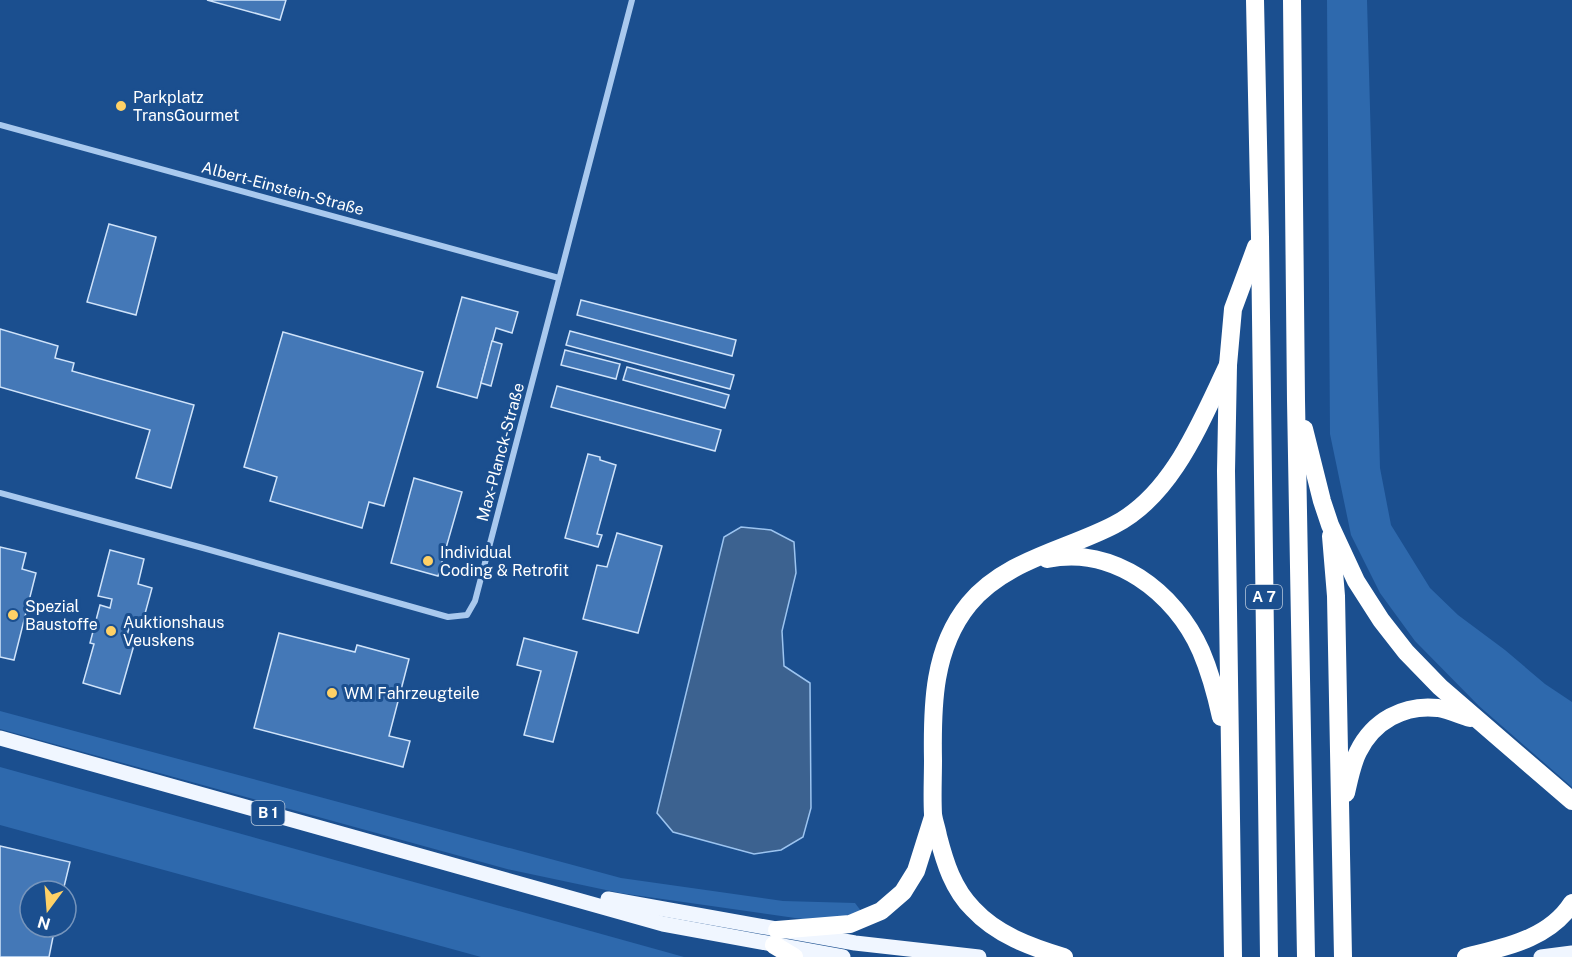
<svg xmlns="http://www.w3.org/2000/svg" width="1572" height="957" viewBox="0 0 1572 957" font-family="'Public Sans',sans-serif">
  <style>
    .green { fill: #2e69ad }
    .water { fill: #3c6290; stroke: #9cc4f0; stroke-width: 1.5 }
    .building { fill: #4478b7; stroke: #cfe3fa; stroke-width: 1.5 }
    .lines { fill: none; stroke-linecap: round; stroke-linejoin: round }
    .street { stroke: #a9c9ee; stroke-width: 6 }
    .primary { stroke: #f0f6ff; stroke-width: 15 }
    .highway { stroke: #fff; stroke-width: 18 }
    .poi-dot { fill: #ffd166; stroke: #1b4f8f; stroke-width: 2 }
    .labels { text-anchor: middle; stroke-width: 6; stroke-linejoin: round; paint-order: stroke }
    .shield { fill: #1b4f8f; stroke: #bbcadd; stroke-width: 1.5 }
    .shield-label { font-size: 15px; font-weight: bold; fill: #fff }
    .poi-label { font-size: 16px; fill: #fff; stroke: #1b4f8f; text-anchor: start }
    .street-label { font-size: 16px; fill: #fff; stroke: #1b4f8f }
  </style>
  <rect width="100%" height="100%" fill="#1b4f8f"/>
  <!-- green -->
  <g class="green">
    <path d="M 1327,0 L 1367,0 L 1380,468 L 1391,525 L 1430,588 L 1458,615 L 1505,650 L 1545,684 L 1572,702 L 1572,787 L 1479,706 L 1415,641 L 1380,593 L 1351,535 L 1330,434 Z"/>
    <path d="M 0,711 L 621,878 L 783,901 L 855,903 L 861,911 L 836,919 L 802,919 L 620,893 L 507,869 L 0,729 Z"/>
    <path d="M 0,767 L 684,957 L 481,957 L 0,825 Z"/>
  </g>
  <!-- water -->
  <path class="water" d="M 741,527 L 771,530 L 794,542 L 796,573 L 782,631 L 784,666 L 810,683 L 811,808 L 803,837 L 781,850 L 754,854 L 673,832 L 657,813 L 724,537 Z"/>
  <!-- building -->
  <g class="building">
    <path d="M 207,0 L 286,0 L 280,20 Z"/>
    <path d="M 109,224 L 156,237 L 136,315 L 87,302 Z"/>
    <path d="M 462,297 L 518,312 L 512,333 L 496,328 L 477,398 L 437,387 Z"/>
    <path d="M 581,300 L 736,340 L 732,356 L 577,315 Z"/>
    <path d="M 0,329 L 58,346 L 55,358 L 74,363 L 72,371 L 194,405 L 171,488 L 136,478 L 150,430 L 0,387 Z"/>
    <path d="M 570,331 L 734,375 L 730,389 L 566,345 Z"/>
    <path d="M 283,332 L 423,372 L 384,506 L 369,502 L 362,528 L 270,501 L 277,477 L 244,467 Z"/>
    <path d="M 492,341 L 502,344 L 491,386 L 481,383 Z"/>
    <path d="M 565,350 L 620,364 L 616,379 L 561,365 Z"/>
    <path d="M 627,367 L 729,395 L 725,408 L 623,380 Z"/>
    <path d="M 557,386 L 721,430 L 715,451 L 551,407 Z"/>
    <path d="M 588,454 L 600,457 L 600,460 L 616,465 L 597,534 L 602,535 L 598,547 L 565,538 Z"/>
    <path d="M 414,478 L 462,492 L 438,576 L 391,563 Z"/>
    <path d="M 617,533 L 662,546 L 638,633 L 583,619 L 597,565 L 607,567 Z"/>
    <path d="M 0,547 L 26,553 L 22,569 L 36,573 L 14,660 L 0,657 Z"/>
    <path d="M 110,550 L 144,559 L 138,584 L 152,588 L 143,621 L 132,618 L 125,642 L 134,645 L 120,694 L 83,683 L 94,644 L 90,643 L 100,605 L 110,608 L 112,599 L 98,596 Z"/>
    <path d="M 279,633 L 355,652 L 357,645 L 409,659 L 389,736 L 410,741 L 403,767 L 254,728 Z"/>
    <path d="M 524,638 L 577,652 L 553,742 L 524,735 L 541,671 L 517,665 Z"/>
    <path d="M 0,846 L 70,862 L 63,891 L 30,891 L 30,927 L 55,927 L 49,957 L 0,957 Z"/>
  </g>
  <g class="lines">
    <!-- street -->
    <g class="street">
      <path d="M 0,125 L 559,278"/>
      <path d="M 0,493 L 203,548 L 448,617 L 467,615 L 475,601 L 632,0"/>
    </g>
    <!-- primary -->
    <g class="primary">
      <path d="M 0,738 L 663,924 L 843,957"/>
      <path d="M 608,899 L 855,943 L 979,957"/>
      <path d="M 1541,957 L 1572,953"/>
    </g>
    <!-- highway -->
    <g class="highway">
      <path d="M 1255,0 L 1260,237 L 1269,957"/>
      <path d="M 1292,0 L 1296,400 L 1306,957"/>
      <path d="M 1304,429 L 1322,501 L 1330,525 L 1356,581 L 1381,620 L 1406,652 L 1440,687 L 1572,801"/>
      <path d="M 1331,536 L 1336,596 L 1343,957"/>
      <path d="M 1047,559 C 1113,545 1175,592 1201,651 C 1210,672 1216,694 1221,717"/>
      <path d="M 1346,793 C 1349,780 1352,764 1358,752 C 1373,721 1404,704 1438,708 C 1449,710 1460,715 1470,718"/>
      <path d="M 777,930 L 850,924 L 881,911 L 903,892 L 916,871 L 933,817"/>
      <path d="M 774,945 L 794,957"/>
      <path d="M 1064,957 C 1031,947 997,935 973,909 C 953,889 945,863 938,836 C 937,829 934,822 933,814 C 932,796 933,778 933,760 C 932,706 933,648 969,604 C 1005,560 1066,550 1114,525 C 1173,495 1201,421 1228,365"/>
      <path d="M 1233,957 L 1226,471 L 1228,365 L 1233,309 L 1256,247"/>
      <path d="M 1466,957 C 1505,947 1549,939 1572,903"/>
    </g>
  </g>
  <!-- markers -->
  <g class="poi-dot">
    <circle cx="121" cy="106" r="6"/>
    <circle cx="428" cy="561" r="6"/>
    <circle cx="13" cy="615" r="6"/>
    <circle cx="111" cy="631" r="6"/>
    <circle cx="332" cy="693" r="6"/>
  </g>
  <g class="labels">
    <!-- shield labels -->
    <g class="shield">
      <rect x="1246" y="585" width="36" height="24" rx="4.5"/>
      <rect x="251.5" y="801" width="33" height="24" rx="4.5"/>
    </g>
    <g class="shield-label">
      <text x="1264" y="602">A 7</text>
      <text x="268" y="818">B 1</text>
    </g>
    <!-- poi labels -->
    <g class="poi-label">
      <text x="133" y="103">Parkplatz<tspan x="133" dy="18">TransGourmet</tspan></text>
      <text x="440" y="558">Individual<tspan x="440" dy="18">Coding &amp; Retrofit</tspan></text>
      <text x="25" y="612">Spezial<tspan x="25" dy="18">Baustoffe</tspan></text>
      <text x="123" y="628">Auktionshaus<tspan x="123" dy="18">Veuskens</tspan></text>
      <text x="344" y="699">WM Fahrzeugteile</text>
    </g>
    <!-- street labels -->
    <g class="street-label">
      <text transform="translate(283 188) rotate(15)" y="6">Albert-Einstein-Straße</text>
      <text transform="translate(500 452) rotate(-75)" y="6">Max-Planck-Straße</text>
    </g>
  </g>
  <!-- north arrow -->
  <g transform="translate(48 909) rotate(196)"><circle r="28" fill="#1b4f8f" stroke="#7695bc" stroke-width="1.5"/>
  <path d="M0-4.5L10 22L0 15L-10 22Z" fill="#ffd166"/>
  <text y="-9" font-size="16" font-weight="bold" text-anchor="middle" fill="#ffffff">N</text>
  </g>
</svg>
